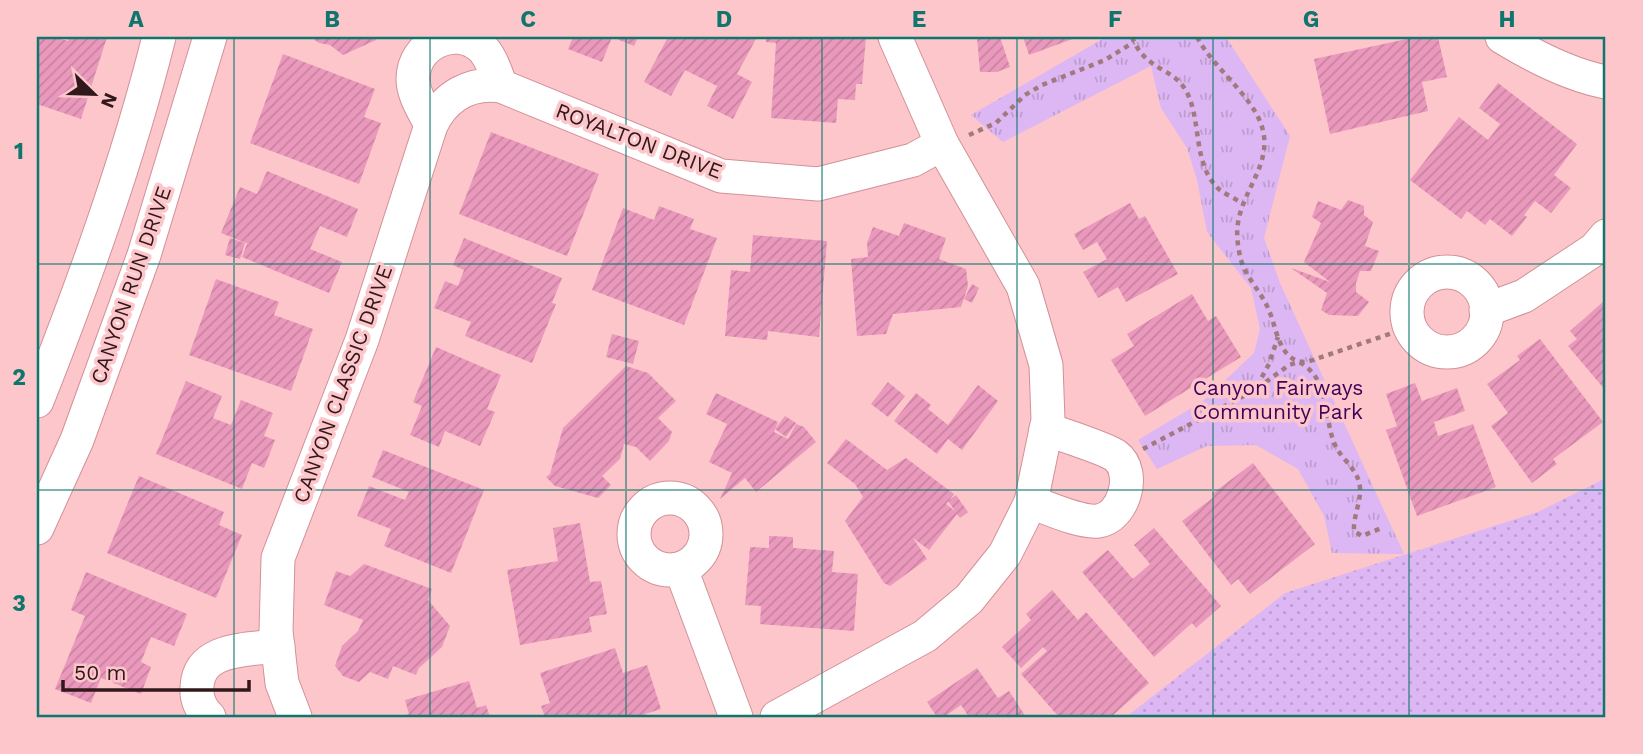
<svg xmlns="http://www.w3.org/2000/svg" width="1643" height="754" viewBox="0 0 1643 754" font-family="'Work Sans',sans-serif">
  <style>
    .grass { fill: url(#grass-dots) }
    .park { fill: url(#park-tufts) }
    .building { fill: url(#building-hatch) }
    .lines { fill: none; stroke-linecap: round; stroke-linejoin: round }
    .minor-casing { stroke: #d19198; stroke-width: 35 }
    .path { stroke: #a2797d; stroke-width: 4.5; stroke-dasharray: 5 5; stroke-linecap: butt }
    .minor { stroke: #fff; stroke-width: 33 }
    .grid { fill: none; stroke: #0f766e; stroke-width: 2; stroke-opacity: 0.55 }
    .labels { text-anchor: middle; stroke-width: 7; stroke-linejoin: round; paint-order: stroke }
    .street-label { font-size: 21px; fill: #30181b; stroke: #fdc6cb }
    .park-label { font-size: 21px; fill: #3f0458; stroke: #fdc6cb }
    .neatline { fill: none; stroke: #0f766e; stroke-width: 2.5 }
    .grid-label { font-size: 23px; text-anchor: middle; font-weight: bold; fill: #0f766e }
  </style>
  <defs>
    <pattern id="grass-dots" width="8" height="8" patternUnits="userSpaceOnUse" patternTransform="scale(1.75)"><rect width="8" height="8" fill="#dcb7f3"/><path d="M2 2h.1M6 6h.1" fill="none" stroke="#bd9dd0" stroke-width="1.8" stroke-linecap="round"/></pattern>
    <pattern id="park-tufts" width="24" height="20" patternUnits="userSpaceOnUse" patternTransform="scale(1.75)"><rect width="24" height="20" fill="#dcb7f3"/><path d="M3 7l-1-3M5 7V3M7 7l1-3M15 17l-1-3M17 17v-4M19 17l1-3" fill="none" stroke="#bd9dd0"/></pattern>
    <pattern id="building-hatch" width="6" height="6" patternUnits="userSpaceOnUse" patternTransform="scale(1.75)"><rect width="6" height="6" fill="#ea99bc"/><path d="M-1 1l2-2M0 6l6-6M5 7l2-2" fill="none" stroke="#c983a1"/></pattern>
  </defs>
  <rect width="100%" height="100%" fill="#fdc6cb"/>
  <!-- grass -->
  <path class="grass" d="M 1606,478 L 1606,717 L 1126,717 L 1285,593 L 1538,512 Z"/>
  <!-- park -->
  <path class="park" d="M 1106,37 L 1226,37 L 1290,136 L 1264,238 L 1280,283 L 1404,554 L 1332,553 L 1324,516 L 1298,469 L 1256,445 L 1207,446 L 1157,469 L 1138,440 L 1203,401 L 1254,353 L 1260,329 L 1251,288 L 1207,232 L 1197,180 L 1187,148 L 1161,108 L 1151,66 L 1003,142 L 971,115 Z"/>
  <!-- building -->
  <g class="building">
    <path d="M 37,37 L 54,37 L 68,41 L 69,37 L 107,37 L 81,119 L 37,104 Z"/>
    <path d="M 311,37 L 377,37 L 376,40 L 343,55 L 330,45 L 319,43 Z"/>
    <path d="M 573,37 L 638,37 L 634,46 L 612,37 L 602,62 L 568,49 Z"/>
    <path d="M 668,37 L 757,37 L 737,74 L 752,82 L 733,119 L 707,106 L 717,86 L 685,70 L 671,96 L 644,82 Z"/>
    <path d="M 766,37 L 866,37 L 862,84 L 856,84 L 855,100 L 838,99 L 836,123 L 771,118 L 776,43 L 766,42 Z"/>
    <path d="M 977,37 L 1000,37 L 1010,67 L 997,72 L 980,72 Z"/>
    <path d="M 1023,37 L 1078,37 L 1029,55 Z"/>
    <path d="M 1416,37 L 1438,37 L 1447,77 L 1422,82 L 1428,111 L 1330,134 L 1314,59 Z"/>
    <path d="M 283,54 L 375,89 L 364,117 L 381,123 L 359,184 L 250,143 Z"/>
    <path d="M 1498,83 L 1577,144 L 1554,175 L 1571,188 L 1551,213 L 1535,201 L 1524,215 L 1527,217 L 1512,236 L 1490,219 L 1485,225 L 1467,211 L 1461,219 L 1410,180 L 1459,117 L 1488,140 L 1500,124 L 1479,108 Z"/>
    <path d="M 491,132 L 599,174 L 567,256 L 459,214 Z"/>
    <path d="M 267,171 L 358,209 L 347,237 L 320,226 L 310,249 L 342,262 L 329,293 L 242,257 L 247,244 L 251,245 L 221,233 L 240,187 L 257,194 Z"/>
    <path d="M 1348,200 L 1364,206 L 1364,215 L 1373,222 L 1365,246 L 1379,251 L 1371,271 L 1360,271 L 1356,283 L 1356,292 L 1369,302 L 1358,316 L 1329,315 L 1321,310 L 1327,293 L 1291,268 L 1330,282 L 1304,262 L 1321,223 L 1312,217 L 1318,201 L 1341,210 Z"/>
    <path d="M 1130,203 L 1139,219 L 1145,216 L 1178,274 L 1126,302 L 1118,287 L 1098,298 L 1083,272 L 1107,259 L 1097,242 L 1083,250 L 1074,234 Z"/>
    <path d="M 659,206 L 694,219 L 690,229 L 717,238 L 684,325 L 592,290 L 623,208 L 654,220 Z"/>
    <path d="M 904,223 L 946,238 L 939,259 L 966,269 L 968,286 L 961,307 L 893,314 L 886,334 L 857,336 L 851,259 L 868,257 L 867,243 L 873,227 L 899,236 Z"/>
    <path d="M 753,235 L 827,241 L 819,337 L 768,331 L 767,340 L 725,336 L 731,270 L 750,272 Z"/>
    <path d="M 230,238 L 245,243 L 240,259 L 225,255 Z"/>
    <path d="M 464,238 L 562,278 L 552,303 L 556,304 L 532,363 L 465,336 L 471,322 L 434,308 L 445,281 L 458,286 L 464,270 L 453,265 Z"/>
    <path d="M 216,279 L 279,302 L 274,315 L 313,329 L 291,391 L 189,355 Z"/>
    <path d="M 972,284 L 979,288 L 972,303 L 964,299 Z"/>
    <path d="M 1192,294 L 1208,321 L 1216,316 L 1241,357 L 1145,416 L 1111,360 L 1134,346 L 1127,334 Z"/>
    <path d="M 1604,301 L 1606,304 L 1606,391 L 1568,346 L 1577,339 L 1570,331 Z"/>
    <path d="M 612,334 L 639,341 L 633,364 L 606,357 Z"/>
    <path d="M 1540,339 L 1603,422 L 1553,459 L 1557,464 L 1532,483 L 1491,426 L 1508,413 L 1487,384 L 1520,360 L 1517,356 Z"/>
    <path d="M 436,347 L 501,375 L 487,409 L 495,412 L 480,446 L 445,431 L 439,447 L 410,435 L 422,406 L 413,402 Z"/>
    <path d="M 626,366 L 648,373 L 676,401 L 658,418 L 672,432 L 669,441 L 650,461 L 636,447 L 624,444 L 620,459 L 602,476 L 611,485 L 598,498 L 555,486 L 546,477 L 550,474 L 563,428 Z"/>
    <path d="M 186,381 L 222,396 L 213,418 L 231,425 L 241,400 L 273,413 L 264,436 L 275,440 L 264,468 L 252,463 L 242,489 L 156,454 Z"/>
    <path d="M 888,382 L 905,396 L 888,417 L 871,404 Z"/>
    <path d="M 1415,383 L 1422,401 L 1457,388 L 1465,411 L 1434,422 L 1438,436 L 1473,424 L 1496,487 L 1417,516 L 1386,430 L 1397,426 L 1386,394 Z"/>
    <path d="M 978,385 L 998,401 L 962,450 L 948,439 L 937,454 L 894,421 L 916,393 L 931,405 L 928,409 L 948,425 Z"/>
    <path d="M 716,393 L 778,422 L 774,432 L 788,439 L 796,424 L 804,427 L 816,442 L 756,492 L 745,478 L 720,499 L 732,473 L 709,462 L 727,424 L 706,414 Z"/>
    <path d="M 785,416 L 796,423 L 786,437 L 775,429 Z"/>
    <path d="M 846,439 L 887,470 L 906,458 L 954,494 L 946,504 L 955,511 L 948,501 L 956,495 L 968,512 L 960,518 L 957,514 L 929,550 L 913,538 L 927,559 L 890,586 L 884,583 L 845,521 L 863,497 L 855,484 L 827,463 Z"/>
    <path d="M 383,450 L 484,490 L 451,573 L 384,546 L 391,529 L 357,516 L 369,486 L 405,500 L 409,492 L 372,477 Z"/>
    <path d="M 1253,463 L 1315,544 L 1250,594 L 1238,579 L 1231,585 L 1182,521 L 1214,497 L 1212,494 Z"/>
    <path d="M 139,476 L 224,512 L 219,525 L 242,535 L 216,598 L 107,553 Z"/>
    <path d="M 580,523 L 590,582 L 601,581 L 607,614 L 589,617 L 592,632 L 520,645 L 507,570 L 558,561 L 553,528 Z"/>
    <path d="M 1154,528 L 1221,606 L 1196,628 L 1192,623 L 1154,657 L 1082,572 L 1108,550 L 1133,579 L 1150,564 L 1134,545 Z"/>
    <path d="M 769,536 L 793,537 L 793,548 L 834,551 L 832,572 L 858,574 L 854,631 L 760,624 L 761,606 L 745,605 L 750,547 L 769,548 Z"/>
    <path d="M 364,564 L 432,589 L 428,600 L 450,626 L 442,647 L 419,668 L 416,675 L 393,666 L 388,679 L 370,672 L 359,682 L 343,676 L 335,666 L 342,646 L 358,631 L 363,620 L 324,605 L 336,571 L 350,576 Z"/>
    <path d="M 86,572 L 187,614 L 174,646 L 151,637 L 141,662 L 151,667 L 141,694 L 101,678 L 91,703 L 55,689 L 85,616 L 71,610 Z"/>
    <path d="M 1052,590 L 1078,620 L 1086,612 L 1149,683 L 1111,717 L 1059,717 L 1021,674 L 1047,651 L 1043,647 L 1021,668 L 1002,647 L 1031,620 L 1026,614 Z"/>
    <path d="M 615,648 L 623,673 L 647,665 L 661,709 L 645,714 L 646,717 L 545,717 L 541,706 L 550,703 L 540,673 Z"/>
    <path d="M 977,668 L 998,698 L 1009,691 L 1026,717 L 969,717 L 961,705 L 944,717 L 937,717 L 927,702 Z"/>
    <path d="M 469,681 L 477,708 L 486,705 L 490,717 L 400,717 L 409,714 L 405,700 Z"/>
  </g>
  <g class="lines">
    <defs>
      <g id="minor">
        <path d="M 1502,37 C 1533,56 1570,75 1606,82"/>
        <path d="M 431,125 C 424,111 413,95 413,79 C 413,44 455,24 481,47 C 491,56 496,74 501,86"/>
        <circle cx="1447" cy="312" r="40"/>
        <path d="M 1486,310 L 1524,296 L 1595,249 L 1606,236"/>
        <path d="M 37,401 C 84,282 128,161 159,37"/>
        <circle cx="670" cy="534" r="36"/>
        <path d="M 1031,502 C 1048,508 1080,523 1098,521 C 1124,518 1137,472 1116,456 C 1105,448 1062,435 1046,429"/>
        <path d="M 37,528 L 77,440 L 144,255 L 210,37"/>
        <path d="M 681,569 L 736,717"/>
        <path d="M 209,717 C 201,709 196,699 197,687 C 199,647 248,650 278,646"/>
        <path d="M 295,717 L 282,683 L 276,631 L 278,558 L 362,340 L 431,125 C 445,96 470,82 501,86 L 721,176 L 818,184 L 913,160 L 942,144"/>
        <path d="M 777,717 L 925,636 L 969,599 L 1005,554 L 1031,502 L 1048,420 L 1046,365 L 1023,286 L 942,144 L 895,37"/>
      </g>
    </defs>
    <!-- minor casing -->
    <use href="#minor" class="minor-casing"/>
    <!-- path -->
    <g class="path">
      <path d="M 1132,37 C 1145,70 1171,67 1185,89 C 1203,119 1191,165 1220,190 C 1227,195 1236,199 1243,204"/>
      <path d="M 1197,37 C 1213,68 1253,96 1262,127 C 1273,163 1243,189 1238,223 C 1236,234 1238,249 1241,260 C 1246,277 1260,291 1267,306 C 1275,322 1276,342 1288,355 C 1294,361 1300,362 1307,362 L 1410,327"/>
      <path d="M 969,135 L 996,123 L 1025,95 L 1042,85 L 1105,60 L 1134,42"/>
      <path d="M 1257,386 L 1269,364 L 1278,337"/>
      <path d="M 1143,449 L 1255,390 L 1289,365 L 1299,362 C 1331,379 1323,418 1335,445 C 1342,460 1359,470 1360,488 C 1361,502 1353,517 1354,531 L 1362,536 L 1384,527"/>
    </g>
    <!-- minor -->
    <use href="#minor" class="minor"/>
  </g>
  <!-- grid -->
  <path class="grid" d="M 234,37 L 234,717M 430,37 L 430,717M 626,37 L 626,717M 822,37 L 822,717M 1017,37 L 1017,717M 1213,37 L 1213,717M 1409,37 L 1409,717M 37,264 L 1606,264M 37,490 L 1606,490"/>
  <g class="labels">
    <!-- street labels -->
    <g class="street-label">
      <text transform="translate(639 141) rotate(21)" y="7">ROYALTON DRIVE</text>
      <text transform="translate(131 285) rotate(-71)" y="7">CANYON RUN DRIVE</text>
      <text transform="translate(343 384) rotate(-70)" y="7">CANYON CLASSIC DRIVE</text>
    </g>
    <!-- park labels -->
    <g class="park-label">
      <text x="1278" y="395">Canyon Fairways<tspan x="1278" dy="24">Community Park</tspan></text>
    </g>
  </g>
  <!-- border -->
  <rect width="1643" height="754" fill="none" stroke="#fdc6cb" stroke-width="77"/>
  <!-- north arrow -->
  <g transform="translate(94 94) rotate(113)" stroke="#fdc6cb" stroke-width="5" paint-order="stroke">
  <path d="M0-5L12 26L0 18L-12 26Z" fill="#30181b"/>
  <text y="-10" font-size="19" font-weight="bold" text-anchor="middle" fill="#30181b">N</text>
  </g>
  <!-- scale -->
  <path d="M63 680v10h186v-10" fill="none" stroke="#30181b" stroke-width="3.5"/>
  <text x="74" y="680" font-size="21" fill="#30181b" stroke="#fdc6cb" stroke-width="5" paint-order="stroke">50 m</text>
  <rect x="38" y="38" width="1566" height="678" class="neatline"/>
  <g class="grid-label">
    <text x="136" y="27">A</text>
    <text x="332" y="27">B</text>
    <text x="528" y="27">C</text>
    <text x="724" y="27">D</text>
    <text x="919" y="27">E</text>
    <text x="1115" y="27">F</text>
    <text x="1311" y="27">G</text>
    <text x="1507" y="27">H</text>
    <text x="19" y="159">1</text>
    <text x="19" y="385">2</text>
    <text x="19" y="611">3</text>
  </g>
</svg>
